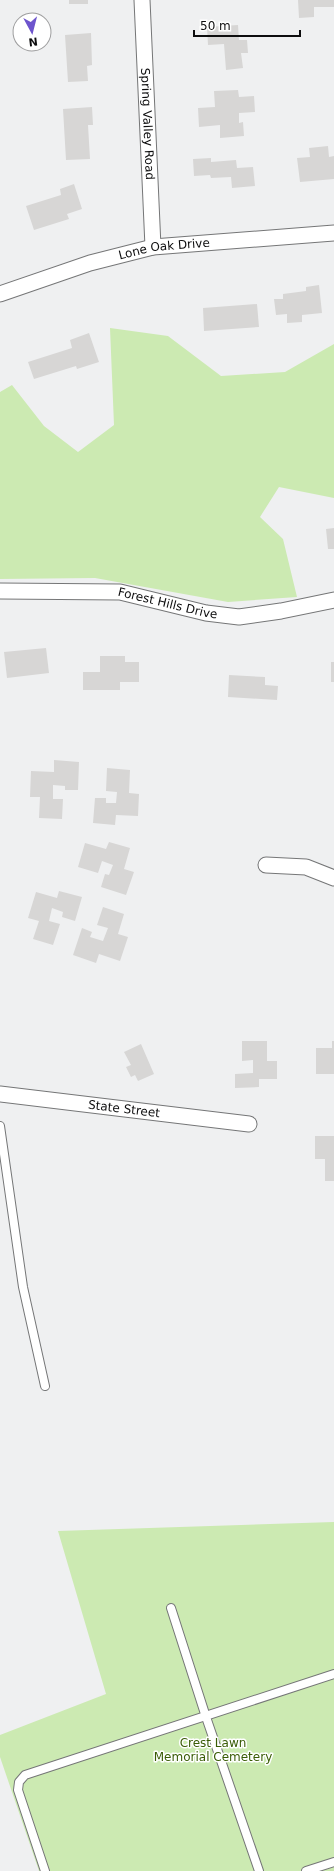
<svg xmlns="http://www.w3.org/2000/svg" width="334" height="1871" viewBox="0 0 334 1871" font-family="'DejaVu Sans',sans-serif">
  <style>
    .green { fill: #cceab2 }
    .building { fill: #d7d6d5 }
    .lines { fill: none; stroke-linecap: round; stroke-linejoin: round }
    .lane-casing { stroke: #757677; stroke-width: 10 }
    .street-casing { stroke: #757677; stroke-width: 17 }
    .lane { stroke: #fff; stroke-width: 8 }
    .street { stroke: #fff; stroke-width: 15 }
    .labels { text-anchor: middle; stroke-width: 3; stroke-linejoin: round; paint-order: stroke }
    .street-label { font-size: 12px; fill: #0d0d0e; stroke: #fff }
    .park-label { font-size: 12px; fill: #395c05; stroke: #fff }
  </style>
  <rect width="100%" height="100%" fill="#eff0f1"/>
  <!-- green -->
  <g class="green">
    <path d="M 110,328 L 168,336 L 221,376 L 285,372 L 334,344 L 334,498 L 279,487 L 260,517 L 283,539 L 297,597 L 228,602 L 95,578 L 0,579 L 0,392 L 12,385 L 44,426 L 78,452 L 114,425 Z"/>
    <path d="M 334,1522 L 334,1871 L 39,1871 L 0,1757 L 0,1735 L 106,1694 L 58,1531 Z"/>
  </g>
  <!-- building -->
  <g class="building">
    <rect x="69" y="0" width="19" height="4"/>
    <path d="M 298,0 L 334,0 L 334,7 L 314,7 L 314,17 L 299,18 Z"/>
    <path d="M 238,25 L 239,40 L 247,40 L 248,53 L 241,53 L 243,68 L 226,70 L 224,44 L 208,45 L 207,27 Z"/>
    <path d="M 91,33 L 92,65 L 87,66 L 88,81 L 68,82 L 65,35 Z"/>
    <path d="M 238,90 L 239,97 L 254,96 L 255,112 L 239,113 L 239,123 L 243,122 L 244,136 L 220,138 L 220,125 L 199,127 L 198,108 L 215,107 L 214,91 Z"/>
    <path d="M 92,107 L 93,125 L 88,125 L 90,159 L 66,160 L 63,109 Z"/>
    <path d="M 328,146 L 329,157 L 334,156 L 334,179 L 300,182 L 297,158 L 310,157 L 309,148 Z"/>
    <path d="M 211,158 L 211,162 L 236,160 L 237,168 L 253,167 L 255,186 L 232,188 L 231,177 L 211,178 L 210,175 L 194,176 L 193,159 Z"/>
    <path d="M 74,184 L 82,209 L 67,214 L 69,219 L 34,230 L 26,206 L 61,195 L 60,189 Z"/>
    <path d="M 319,285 L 322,313 L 302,315 L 302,322 L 287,323 L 287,314 L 276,315 L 274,299 L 283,299 L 283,294 L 306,291 L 306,287 Z"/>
    <path d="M 257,304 L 259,327 L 204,331 L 203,308 Z"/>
    <path d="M 89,333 L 99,362 L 77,369 L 76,366 L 34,379 L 28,362 L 72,348 L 70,340 Z"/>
    <path d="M 334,528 L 334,549 L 328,549 L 326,529 Z"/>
    <path d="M 46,648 L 49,673 L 7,678 L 4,652 Z"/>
    <path d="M 100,656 L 125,656 L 125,662 L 139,662 L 139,682 L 120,682 L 120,690 L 83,690 L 83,672 L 100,672 Z"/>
    <rect x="331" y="662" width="3" height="20"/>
    <path d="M 229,675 L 265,677 L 265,685 L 278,686 L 277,700 L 228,697 Z"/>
    <path d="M 54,760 L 79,762 L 78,790 L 65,790 L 65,786 L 53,785 L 53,799 L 63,799 L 62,819 L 39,818 L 40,797 L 30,797 L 31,771 L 54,772 Z"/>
    <path d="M 107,768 L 130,770 L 129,793 L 139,794 L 138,816 L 116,815 L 115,825 L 93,823 L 95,798 L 106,798 L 106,803 L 116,803 L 117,792 L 106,791 Z"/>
    <path d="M 109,842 L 130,848 L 124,869 L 134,872 L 126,895 L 101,887 L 105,874 L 109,875 L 113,865 L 102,861 L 98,873 L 78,867 L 85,843 L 106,849 Z"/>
    <path d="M 59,891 L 82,897 L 75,921 L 62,917 L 63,912 L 52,908 L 49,921 L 60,924 L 53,945 L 33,939 L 39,921 L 28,918 L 36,892 L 57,898 Z"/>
    <path d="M 103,907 L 124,914 L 118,934 L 128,937 L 120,961 L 99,954 L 96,963 L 73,955 L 82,928 L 92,932 L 90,937 L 103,941 L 108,928 L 97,925 Z"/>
    <path d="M 242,1041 L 267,1041 L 267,1061 L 277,1061 L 277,1079 L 259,1079 L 259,1087 L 235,1088 L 235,1074 L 253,1073 L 253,1060 L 242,1061 Z"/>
    <path d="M 332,1041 L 334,1041 L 334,1074 L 316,1074 L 316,1048 L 332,1048 Z"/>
    <path d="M 141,1044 L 154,1074 L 138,1081 L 135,1075 L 131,1077 L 126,1067 L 131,1065 L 124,1052 Z"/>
    <path d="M 315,1136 L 334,1136 L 334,1181 L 325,1181 L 325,1159 L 315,1159 Z"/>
  </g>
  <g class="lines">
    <defs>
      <g id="lane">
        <path d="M 0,1126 L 23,1287 L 45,1386"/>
        <path d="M 171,1608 L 206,1717 L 259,1871"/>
        <path d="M 45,1871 L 18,1790 L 19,1782 L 25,1775 L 334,1674"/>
        <path d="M 306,1871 L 334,1862"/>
      </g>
      <g id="street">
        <path id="s1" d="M 142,0 L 153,247"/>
        <path id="s2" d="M 0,294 L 90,263 L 153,247 L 334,233"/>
        <path id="s3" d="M 0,591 L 120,592 L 206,613 L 239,617 L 281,611 L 334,600"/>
        <path d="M 266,865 L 306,867 L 334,878"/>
        <path id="s4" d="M 0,1094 L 249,1124"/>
      </g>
    </defs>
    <!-- lane casing -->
    <use href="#lane" class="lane-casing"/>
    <!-- street casing -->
    <use href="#street" class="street-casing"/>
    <!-- lane -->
    <use href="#lane" class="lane"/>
    <!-- street -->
    <use href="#street" class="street"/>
  </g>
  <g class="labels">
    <!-- street labels -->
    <g class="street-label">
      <text dy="4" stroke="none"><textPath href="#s1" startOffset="124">Spring Valley Road</textPath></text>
      <text dy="4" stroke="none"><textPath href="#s2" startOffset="171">Lone Oak Drive</textPath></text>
      <text dy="4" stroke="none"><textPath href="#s3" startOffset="169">Forest Hills Drive</textPath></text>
      <text dy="4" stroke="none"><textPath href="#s4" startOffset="125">State Street</textPath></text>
    </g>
    <!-- park labels -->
    <g class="park-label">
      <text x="213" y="1747">Crest Lawn<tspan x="213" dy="14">Memorial Cemetery</tspan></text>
    </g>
  </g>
  <!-- north arrow -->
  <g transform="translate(32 32) rotate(173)"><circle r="19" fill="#ffffff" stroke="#9e9e9f"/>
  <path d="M0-3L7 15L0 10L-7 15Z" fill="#6d54cd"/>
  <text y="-6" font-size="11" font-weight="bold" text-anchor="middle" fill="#0d0d0e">N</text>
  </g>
  <!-- scale -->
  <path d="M194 30v6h106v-6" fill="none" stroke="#0d0d0e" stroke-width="2"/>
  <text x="200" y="30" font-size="12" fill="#0d0d0e" stroke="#ffffff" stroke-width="3" paint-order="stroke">50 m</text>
</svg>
